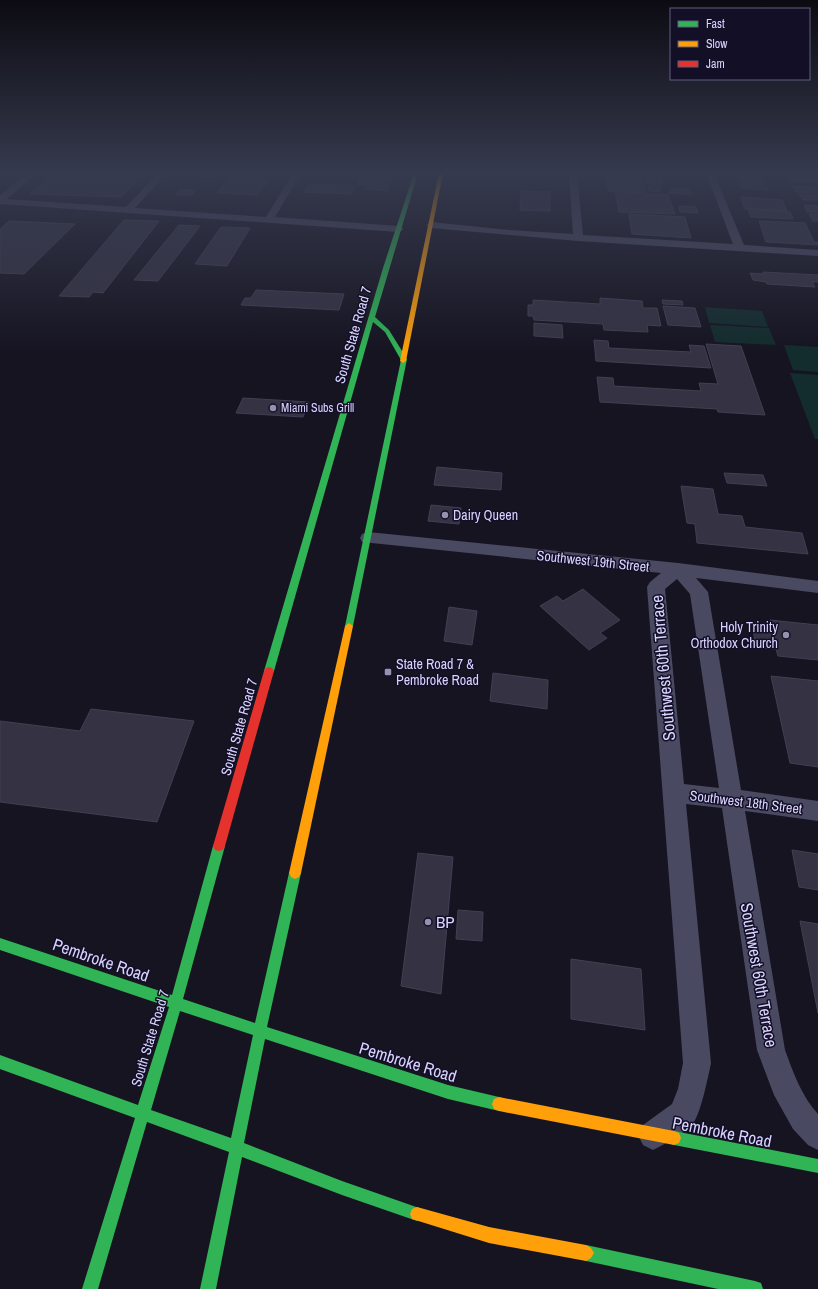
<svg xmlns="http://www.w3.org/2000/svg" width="818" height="1289" viewBox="0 0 818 1289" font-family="'Archivo Narrow',sans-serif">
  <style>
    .green { fill: #132c2d }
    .building { fill: #343243; stroke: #433f54 }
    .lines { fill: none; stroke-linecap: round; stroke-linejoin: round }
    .street { fill: #4a4962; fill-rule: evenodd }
    .fast { fill: #30b455; fill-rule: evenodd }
    .slow { fill: #ff9f0a; fill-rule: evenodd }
    .jam { fill: #e5322d; fill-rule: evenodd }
    .poi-dot { fill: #9591b1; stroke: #130f26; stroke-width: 1.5 }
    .labels { text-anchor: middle; stroke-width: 3; stroke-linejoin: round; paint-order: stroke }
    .far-poi-label { font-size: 12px; fill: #d9d4ff; stroke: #130f26; text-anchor: start }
    .street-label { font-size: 14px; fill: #d9d4ff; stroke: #130f26 }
    .poi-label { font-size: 14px; fill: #d9d4ff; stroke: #130f26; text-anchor: start }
    .near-street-label { font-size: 17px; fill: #d9d4ff; stroke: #130f26 }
    .near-poi-label { font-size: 17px; fill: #d9d4ff; stroke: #130f26; text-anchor: start }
  </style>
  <rect width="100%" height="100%" fill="#161421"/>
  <!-- green -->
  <g class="green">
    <path d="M 705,307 L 762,311 L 768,327 L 709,323 Z"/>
    <path d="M 710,325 L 769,328 L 776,345 L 715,342 Z"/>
    <path d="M 784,345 L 818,347 L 818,372 L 793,370 Z"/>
    <path d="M 790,373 L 818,375 L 818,439 L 815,439 Z"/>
  </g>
  <!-- building -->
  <g class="building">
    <path d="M 54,173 L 145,173 L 121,197 L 30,194 Z"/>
    <path d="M 198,173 L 221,173 L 216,178 L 195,177 Z"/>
    <path d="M 234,173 L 261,173 L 255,180 L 269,181 L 257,195 L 217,193 L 227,181 L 232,179 L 229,179 Z"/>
    <path d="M 644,173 L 682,173 L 683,177 L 661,176 L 663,184 L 647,184 Z"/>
    <path d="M 735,173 L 760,173 L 768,190 L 741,188 Z"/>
    <path d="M 610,174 L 641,175 L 646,193 L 609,191 L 606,179 L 611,179 Z"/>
    <path d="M 362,175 L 386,176 L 387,175 L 392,175 L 387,191 L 364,189 L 365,185 L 358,184 Z"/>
    <path d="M 786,175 L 818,177 L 818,182 L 789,181 Z"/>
    <path d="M 308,184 L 355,186 L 351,194 L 303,192 Z"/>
    <path d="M 648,186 L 660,186 L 661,192 L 649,191 Z"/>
    <path d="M 792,186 L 818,187 L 818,193 L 796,192 Z"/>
    <path d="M 670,188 L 690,189 L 692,195 L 668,193 L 667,192 L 672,192 Z"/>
    <path d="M 180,189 L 196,190 L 191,195 L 175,195 Z"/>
    <path d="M 521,191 L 550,192 L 550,211 L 520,210 Z"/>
    <path d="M 615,192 L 668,195 L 675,214 L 619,212 Z"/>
    <path d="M 799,194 L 818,195 L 818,200 L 803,200 Z"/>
    <path d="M 741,197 L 782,200 L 787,211 L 745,209 Z"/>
    <path d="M 804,205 L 818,206 L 818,212 L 807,212 Z"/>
    <path d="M 679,206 L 696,207 L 698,213 L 680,212 Z"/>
    <path d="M 748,209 L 790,212 L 793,219 L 751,217 Z"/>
    <path d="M 629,214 L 685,217 L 691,238 L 632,234 Z"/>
    <path d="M 809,214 L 818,214 L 818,221 L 813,221 Z"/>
    <path d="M 124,220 L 159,221 L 103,293 L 93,292 L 89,297 L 59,296 Z"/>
    <path d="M 9,221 L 75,224 L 24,274 L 0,273 L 0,229 Z"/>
    <path d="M 759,221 L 805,223 L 814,242 L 818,242 L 818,245 L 766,242 Z"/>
    <path d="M 179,225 L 200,226 L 158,281 L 134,280 Z"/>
    <path d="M 221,227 L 250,228 L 227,266 L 195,264 Z"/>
    <path d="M 763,272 L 818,275 L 818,282 L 812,282 L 815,287 L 767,284 L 766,282 L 753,280 L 750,273 L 763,274 Z"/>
    <path d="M 256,290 L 344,294 L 339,310 L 241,305 L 245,298 L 251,298 Z"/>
    <path d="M 600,298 L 642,301 L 643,308 L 657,308 L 661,326 L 647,325 L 648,332 L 604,330 L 603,324 L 534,320 L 533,316 L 528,316 L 528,305 L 533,305 L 533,300 L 600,304 Z"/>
    <path d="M 662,300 L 682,301 L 683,305 L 663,304 Z"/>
    <path d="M 663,306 L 695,308 L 701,327 L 668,325 Z"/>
    <path d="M 534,323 L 562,325 L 563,338 L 534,336 Z"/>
    <path d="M 594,340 L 608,341 L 609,348 L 691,352 L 689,345 L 704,346 L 711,368 L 596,361 Z"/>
    <path d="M 706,344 L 741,346 L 765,415 L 718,412 L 717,409 L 600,402 L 597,377 L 613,378 L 614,386 L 701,391 L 699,383 L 718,384 Z"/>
    <path d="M 243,398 L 309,402 L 303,417 L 236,413 Z"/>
    <path d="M 437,467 L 502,473 L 501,490 L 434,485 Z"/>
    <path d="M 724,473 L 763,475 L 767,486 L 727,483 Z"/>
    <path d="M 681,486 L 713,489 L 718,514 L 742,516 L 745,527 L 802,533 L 808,554 L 697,543 L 695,524 L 687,523 Z"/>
    <path d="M 431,505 L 461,508 L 459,524 L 428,521 Z"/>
    <path d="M 583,589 L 620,620 L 600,633 L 607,638 L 589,650 L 540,606 L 557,596 L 563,601 Z"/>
    <path d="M 449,607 L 477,611 L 472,645 L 444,641 Z"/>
    <path d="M 770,620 L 818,625 L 818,660 L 778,656 L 776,649 L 763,648 L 755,641 L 753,630 L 760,625 L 771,626 Z"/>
    <path d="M 493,673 L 548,680 L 547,709 L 490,701 Z"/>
    <path d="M 771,676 L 818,681 L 818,767 L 790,763 Z"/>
    <path d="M 91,709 L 194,721 L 157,822 L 0,802 L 0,721 L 80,731 Z"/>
    <path d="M 792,850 L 818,854 L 818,890 L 799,887 Z"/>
    <path d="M 418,853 L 453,857 L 441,994 L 401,986 Z"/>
    <path d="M 458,910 L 483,912 L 482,941 L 456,939 Z"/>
    <path d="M 800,921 L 818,924 L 818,1013 Z"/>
    <path d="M 571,959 L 641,969 L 645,1030 L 571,1019 Z"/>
  </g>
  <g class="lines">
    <!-- street -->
    <g class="street">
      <path d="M 28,173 L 37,173 L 7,199 L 126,207 L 158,173 L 167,173 L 135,208 L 266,217 L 293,173 L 301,173 L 275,217 L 399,226 L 404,229 L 399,232 L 0,204 L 0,195 Z"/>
      <path d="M 569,173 L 577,173 L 583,235 L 733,244 L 706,173 L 714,173 L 744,245 L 818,250 L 818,256 L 578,241 L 431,228 L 426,225 L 431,222 L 509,230 L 573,234 Z"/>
      <path d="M 368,532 L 678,563 L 818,581 L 818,593 L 696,578 L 708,592 L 741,790 L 818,801 L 818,821 L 745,811 L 785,1050 C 793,1072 802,1097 818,1114 L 818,1150 L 808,1145 L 793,1129 L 774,1095 L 757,1050 L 722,808 L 686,804 L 711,1063 C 708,1077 701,1114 692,1125 C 684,1133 664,1145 653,1150 L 643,1145 L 638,1135 L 643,1125 L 672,1104 L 678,1089 L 683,1063 L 647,587 L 650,582 L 661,573 L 362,542 L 360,538 L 362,534 ZM 677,579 L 690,594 L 719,788 L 684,784 L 665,589 Z"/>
    </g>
    <!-- fast -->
    <g class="fast">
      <path d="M 414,173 L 418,173 L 375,317 L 389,330 L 407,359 L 353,626 L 349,629 L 345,626 L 401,360 L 385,332 L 373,322 L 274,671 L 272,674 L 266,674 L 264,671 L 383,268 Z"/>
      <path d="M 219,841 L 223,842 L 225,846 L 183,999 L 255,1023 L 289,873 L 291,869 L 295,867 L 299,869 L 301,873 L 267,1027 L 448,1085 L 499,1097 L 504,1099 L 506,1104 L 504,1109 L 499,1111 L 448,1099 L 265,1039 L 244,1143 L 342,1181 L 422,1209 L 424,1214 L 422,1219 L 417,1221 L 342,1195 L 242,1157 L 216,1289 L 200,1289 L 229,1152 L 147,1122 L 98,1289 L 82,1289 L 135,1118 L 0,1069 L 0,1055 L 138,1105 L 169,1007 L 0,950 L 0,938 L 172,995 L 213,846 L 215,842 ZM 180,1011 L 253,1035 L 231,1138 L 151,1110 Z"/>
      <path d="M 674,1131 L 818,1159 L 818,1173 L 674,1145 L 669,1143 L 667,1138 L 669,1133 Z"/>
      <path d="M 586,1245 L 755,1281 L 761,1283 L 763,1289 L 718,1289 L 586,1261 L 581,1258 L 578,1253 L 581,1248 Z"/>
    </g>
    <!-- slow -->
    <g class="slow">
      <path d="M 439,173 L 443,173 L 406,361 L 403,363 L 400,361 Z"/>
      <path d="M 349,623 L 353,626 L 301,873 L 299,877 L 295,879 L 291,877 L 289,873 L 345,626 Z"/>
      <path d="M 499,1097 L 674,1131 L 679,1133 L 681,1138 L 679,1143 L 674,1145 L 499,1111 L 494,1109 L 492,1104 L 494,1099 Z"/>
      <path d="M 417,1207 L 489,1227 L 586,1245 L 591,1248 L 594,1253 L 591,1258 L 586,1261 L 489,1243 L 412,1219 L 410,1214 L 412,1209 Z"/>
    </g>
    <!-- jam -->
    <path class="jam" d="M 269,667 L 272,668 L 274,671 L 225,846 L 223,850 L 219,851 L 215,850 L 213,846 L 264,671 L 266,668 Z"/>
  </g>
  <!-- sky -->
  <linearGradient id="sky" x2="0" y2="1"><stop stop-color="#0c0b12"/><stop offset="0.49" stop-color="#363a4e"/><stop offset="1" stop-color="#363a4e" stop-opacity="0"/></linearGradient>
  <rect width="818" height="353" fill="url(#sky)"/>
  <!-- markers -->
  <g class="poi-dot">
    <circle cx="273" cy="408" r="4"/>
    <circle cx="445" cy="515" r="4"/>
    <circle cx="786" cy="635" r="4"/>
    <rect x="384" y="668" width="8" height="8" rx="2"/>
    <circle cx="428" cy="922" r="4"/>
  </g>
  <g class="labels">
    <!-- far-poi labels -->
    <g class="far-poi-label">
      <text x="281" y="412">Miami Subs Grill</text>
    </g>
    <!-- street labels -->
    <g class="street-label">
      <text transform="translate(353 335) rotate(-74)" y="5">South State Road 7</text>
      <text transform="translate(593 561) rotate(6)" y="5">Southwest 19th Street</text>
      <text transform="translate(239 727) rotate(-74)" y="5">South State Road 7</text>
      <text transform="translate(746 802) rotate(7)" y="5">Southwest 18th Street</text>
      <text transform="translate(150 1038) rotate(-73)" y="5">South State Road 7</text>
    </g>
    <!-- poi labels -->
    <g class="poi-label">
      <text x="453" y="520">Dairy Queen</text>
      <text x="778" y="632" text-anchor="end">Holy Trinity<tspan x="778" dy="16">Orthodox Church</tspan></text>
      <text x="396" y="669">State Road 7 &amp;<tspan x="396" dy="16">Pembroke Road</tspan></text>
    </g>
    <!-- near-street labels -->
    <g class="near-street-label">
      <text transform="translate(663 668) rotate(-95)" y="6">Southwest 60th Terrace</text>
      <text transform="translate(101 960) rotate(19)" y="6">Pembroke Road</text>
      <text transform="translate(759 975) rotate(80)" y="6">Southwest 60th Terrace</text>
      <text transform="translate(408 1062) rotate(17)" y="6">Pembroke Road</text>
      <text transform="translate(722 1132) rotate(11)" y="6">Pembroke Road</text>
    </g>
    <!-- near-poi labels -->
    <g class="near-poi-label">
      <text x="436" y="928">BP</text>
    </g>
  </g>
  <!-- legend -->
  <rect x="670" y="8" width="140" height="72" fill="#130f26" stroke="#625e7d"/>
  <rect x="678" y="21" width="20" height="6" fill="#30b455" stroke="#625e7d"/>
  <text x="706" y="28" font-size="12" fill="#d9d4ff">Fast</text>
  <rect x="678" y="41" width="20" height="6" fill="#ff9f0a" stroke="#625e7d"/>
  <text x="706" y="48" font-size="12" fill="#d9d4ff">Slow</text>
  <rect x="678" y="61" width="20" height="6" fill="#e5322d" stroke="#625e7d"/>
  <text x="706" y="68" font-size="12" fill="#d9d4ff">Jam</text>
</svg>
